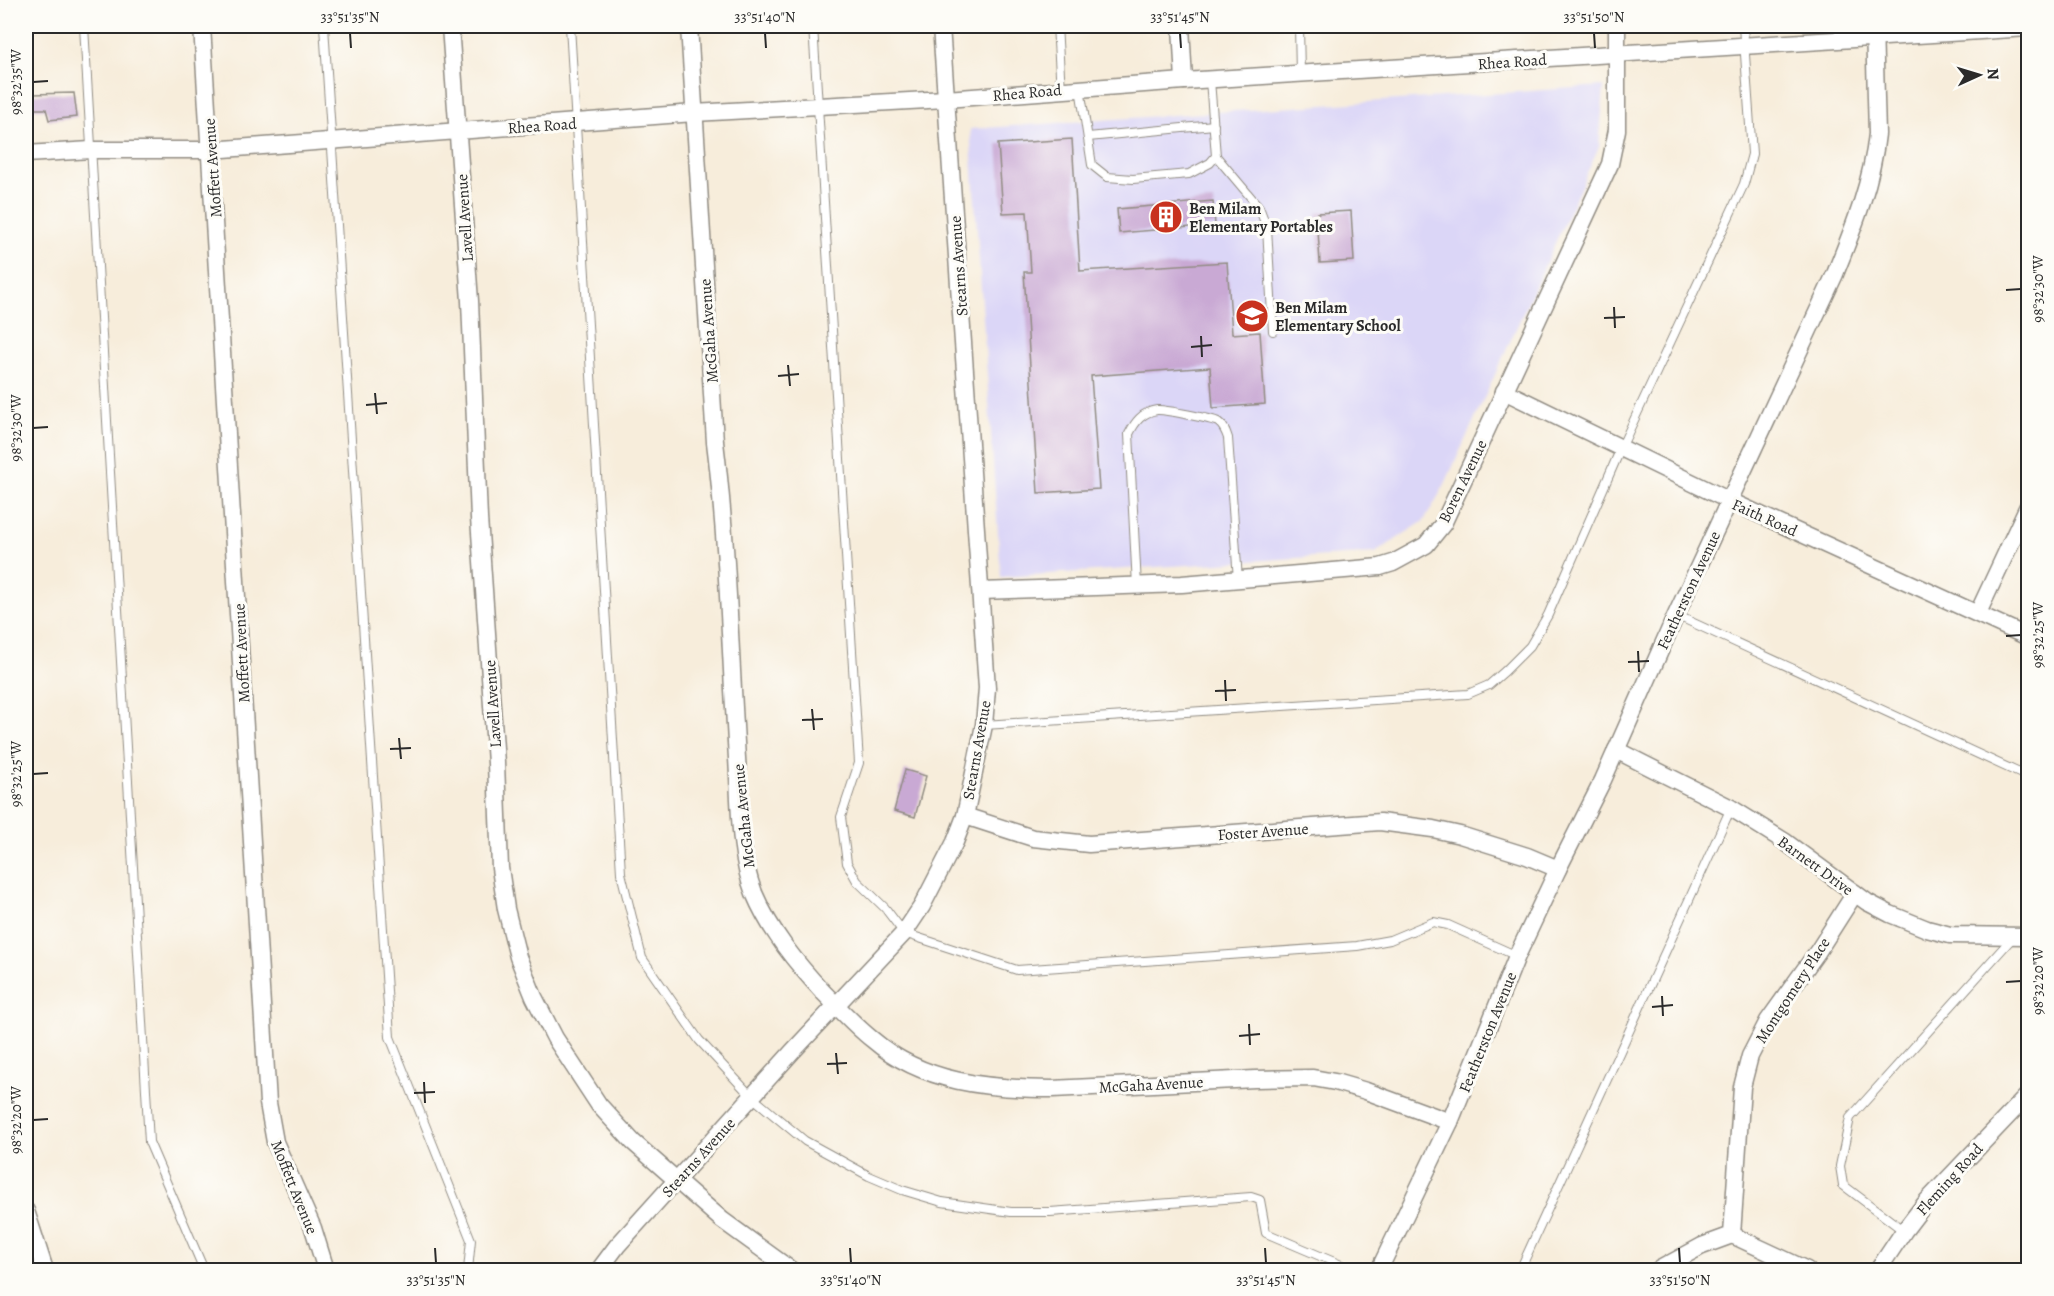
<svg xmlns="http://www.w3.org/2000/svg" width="2054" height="1296" viewBox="0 0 2054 1296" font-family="Alegreya,serif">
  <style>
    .built { fill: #dbd6f7 }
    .building { fill: #c9a9d4 }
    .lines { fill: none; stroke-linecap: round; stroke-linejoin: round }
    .service-casing { stroke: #918c83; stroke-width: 10 }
    .minor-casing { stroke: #918c83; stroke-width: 19 }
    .service { stroke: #fff; stroke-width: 8 }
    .minor { stroke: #fff; stroke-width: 16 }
    .ticks { fill: none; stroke: #2b2b2b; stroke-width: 2 }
    .labels { text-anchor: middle; stroke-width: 6; stroke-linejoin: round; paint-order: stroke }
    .street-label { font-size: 16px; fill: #2b2b2b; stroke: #fdfcf7 }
    .poi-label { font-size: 16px; font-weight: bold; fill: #2b2b2b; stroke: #fdfcf7; text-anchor: start }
    .neatline { fill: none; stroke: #2b2b2b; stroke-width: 2 }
    .ticks-label { font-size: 15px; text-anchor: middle; fill: #2b2b2b }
  </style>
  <rect width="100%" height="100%" fill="#fdfcf7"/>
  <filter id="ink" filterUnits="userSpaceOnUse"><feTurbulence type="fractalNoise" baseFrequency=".0167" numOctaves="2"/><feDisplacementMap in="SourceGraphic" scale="12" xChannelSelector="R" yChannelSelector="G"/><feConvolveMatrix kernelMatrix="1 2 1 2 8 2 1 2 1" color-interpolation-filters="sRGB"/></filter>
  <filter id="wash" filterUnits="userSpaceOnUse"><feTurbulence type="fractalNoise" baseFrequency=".008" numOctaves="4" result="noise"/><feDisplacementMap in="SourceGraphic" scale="24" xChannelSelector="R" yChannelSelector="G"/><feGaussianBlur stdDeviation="1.35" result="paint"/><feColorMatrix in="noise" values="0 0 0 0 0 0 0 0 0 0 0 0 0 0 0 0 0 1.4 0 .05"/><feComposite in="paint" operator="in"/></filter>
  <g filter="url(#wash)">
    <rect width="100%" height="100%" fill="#f7eddb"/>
    <!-- built -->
    <path class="built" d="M 1604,86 L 1599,147 L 1444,486 L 1424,521 L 1375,553 L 1001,577 L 970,129 Z"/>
    <g id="blocks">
      <!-- building -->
      <g class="building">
        <path d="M 26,74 L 30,74 L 32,94 L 74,93 L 77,117 L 49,120 L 46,109 L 26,109 Z"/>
        <path d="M 1072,139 L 1080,271 L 1227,262 L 1232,334 L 1260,332 L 1265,404 L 1213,408 L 1210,367 L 1091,376 L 1099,489 L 1038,493 L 1024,272 L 1031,272 L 1027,212 L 1003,213 L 998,144 Z"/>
        <path d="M 1213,201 L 1215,225 L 1119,233 L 1117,209 Z"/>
        <path d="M 1351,211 L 1354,261 L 1320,263 L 1317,213 Z"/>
        <path d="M 905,770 L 926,776 L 915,817 L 894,811 Z"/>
      </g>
    </g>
  </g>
  <g filter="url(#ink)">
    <use href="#blocks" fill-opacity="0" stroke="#918c83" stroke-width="1.5"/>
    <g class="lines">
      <defs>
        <g id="service">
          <path d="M 84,26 L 149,1142 L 204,1270"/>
          <path d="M 324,26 L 390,1037 L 471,1240 L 468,1270"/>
          <path d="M 570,26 L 621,873 L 642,958 L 699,1040 L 752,1097 L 805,1141 L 869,1176 L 902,1190 L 942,1202 L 1011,1212 L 1050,1212 L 1251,1197 L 1260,1200 L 1266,1233 L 1353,1270"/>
          <path d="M 813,26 L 859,763 L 841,817 L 847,863 L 857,881 L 885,908 L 904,933 L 1017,970 L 1357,946 L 1390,940 L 1433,922 L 1448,925 L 1517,956"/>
          <path d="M 1057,26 L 1061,90"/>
          <path d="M 1299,26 L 1300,74"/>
          <path d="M 1080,88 L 1092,165 L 1107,177 L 1133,179 L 1189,174 L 1210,163 L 1216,156 L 1210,80"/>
          <path d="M 1088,137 L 1214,125"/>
          <path d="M 1216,156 L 1259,207 L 1267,228 L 1273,331"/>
          <path d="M 1137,586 L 1129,434 C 1135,422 1142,412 1157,410 C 1164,409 1212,419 1218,422 C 1224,426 1226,432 1228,438 L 1238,580"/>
          <path d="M 1676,615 L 2028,777"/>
          <path d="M 984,725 L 1468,694 L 1489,685 L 1505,671 L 1530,646 L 1548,615 L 1621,448 L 1744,184 L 1752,154 L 1743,26"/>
          <path d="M 1904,1231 L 1843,1185 L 1840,1166 L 1850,1118 L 2014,936"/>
          <path d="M 1520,1270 L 1731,808"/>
          <path d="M 1776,1270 L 1782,1258"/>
        </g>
        <g id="minor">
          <path d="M 202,26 L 268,1103 L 275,1142 L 313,1228 L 326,1270"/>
          <path d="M 450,26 L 470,301 L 479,518 L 496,763 L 500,868 L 506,909 L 518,957 L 534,997 L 555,1038 L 599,1105 L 633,1142 L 722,1220 L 791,1270"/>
          <path d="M 689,26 L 715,442 C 728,546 730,653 737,758 C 740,802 738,852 754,893 C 770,931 796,963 824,993 C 840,1009 855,1026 873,1040 C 923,1083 989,1089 1052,1089 L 1255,1079 L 1313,1078 L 1335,1082 L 1366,1091 L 1450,1122"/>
          <path d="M 1181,26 L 1184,81"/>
          <path d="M 26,154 L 91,150 L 211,150 L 694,113 L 946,99 L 1184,81 L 2028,28"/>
          <path d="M 1504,391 L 1730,501 L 2028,637"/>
          <path d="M 981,591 L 1182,584 L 1380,567 L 1393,563 L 1426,545 L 1443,524 L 1610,164 L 1617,130 L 1617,26"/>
          <path d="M 1978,613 L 2028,506"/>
          <path d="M 1616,750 L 1731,808 L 1784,841 L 1867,902 L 1890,914 L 1927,929 L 1950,935 L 2028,936"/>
          <path d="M 965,816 L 1033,838 L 1089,844 L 1380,822 L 1433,829 L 1460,835 L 1527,856 L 1558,869"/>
          <path d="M 26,1211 L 45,1270"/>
          <path d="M 1732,1235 L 1807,1270"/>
          <path d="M 599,1270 L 617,1246 L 793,1051 L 904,933 L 922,906 L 955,842 L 965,816 L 984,725 L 987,688 L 941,26"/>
          <path d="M 1379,1270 L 1450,1122 L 1517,956 L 1558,869 L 1603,780 L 1676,615 L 1835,274 C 1853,229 1872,183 1877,134 L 1874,26"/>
          <path d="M 1658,1270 L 1702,1246 L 1732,1235 L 1742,1087 L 1750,1056 L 1768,1021 L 1818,951 L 1855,893"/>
          <path d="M 1878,1270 L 1904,1231 L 1927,1201 L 2028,1095"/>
        </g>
      </defs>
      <!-- service casing -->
      <use href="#service" class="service-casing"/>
      <!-- minor casing -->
      <use href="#minor" class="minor-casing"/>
      <!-- service -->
      <use href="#service" class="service"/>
      <!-- minor -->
      <use href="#minor" class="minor"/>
    </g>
  </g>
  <!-- ticks -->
  <path class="ticks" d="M 350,33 L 351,48M 765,33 L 766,48M 1180,33 L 1181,48M 1594,33 L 1595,48M 33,82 L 48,81M 2006,290 L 2021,289M 1614,307 L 1615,328M 1604,318 L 1625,317M 1201,336 L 1202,357M 1191,347 L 1212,345M 788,365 L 790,386M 778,376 L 799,374M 375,393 L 377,414M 366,405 L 387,403M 33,428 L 48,427M 2006,636 L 2021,635M 1638,651 L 1639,672M 1628,662 L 1649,661M 1225,680 L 1226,701M 1215,691 L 1236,690M 812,709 L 814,730M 802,720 L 823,719M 399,738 L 401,759M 390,749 L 411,748M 33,774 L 48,773M 2006,982 L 2021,981M 1662,996 L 1663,1016M 1652,1007 L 1673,1005M 1249,1024 L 1250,1045M 1239,1036 L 1260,1034M 836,1053 L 838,1074M 827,1064 L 847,1063M 424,1082 L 425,1103M 414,1093 L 435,1092M 33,1120 L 48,1119M 435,1248 L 436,1263M 850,1248 L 851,1263M 1265,1248 L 1266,1263M 1679,1248 L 1680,1263"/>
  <!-- icons -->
  <defs>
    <symbol id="building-disc" viewBox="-11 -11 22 22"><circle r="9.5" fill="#c8321e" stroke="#fdfcf7"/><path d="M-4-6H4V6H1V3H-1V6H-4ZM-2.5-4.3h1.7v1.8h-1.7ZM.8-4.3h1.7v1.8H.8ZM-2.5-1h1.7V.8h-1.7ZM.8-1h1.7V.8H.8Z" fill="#fff"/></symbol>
    <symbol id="school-disc" viewBox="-11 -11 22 22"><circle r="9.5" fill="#c8321e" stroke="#fdfcf7"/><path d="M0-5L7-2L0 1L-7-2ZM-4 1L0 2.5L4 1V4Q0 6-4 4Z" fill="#fff"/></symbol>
  </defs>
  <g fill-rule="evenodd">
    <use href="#building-disc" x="1147" y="198" width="38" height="38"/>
    <use href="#school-disc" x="1233" y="297" width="38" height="38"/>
  </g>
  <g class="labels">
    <!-- street labels -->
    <g class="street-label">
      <text transform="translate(1512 61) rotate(-4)" y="6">Rhea Road</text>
      <text transform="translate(1027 92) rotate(-5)" y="6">Rhea Road</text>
      <text transform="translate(542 125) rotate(-4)" y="6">Rhea Road</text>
      <text transform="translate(212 168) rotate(-94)" y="6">Moffett Avenue</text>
      <text transform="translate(464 218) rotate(-94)" y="6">Lavell Avenue</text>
      <text transform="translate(958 266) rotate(-94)" y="6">Stearns Avenue</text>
      <text transform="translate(708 331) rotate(-94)" y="6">McGaha Avenue</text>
      <text transform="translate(1462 481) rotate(-64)" y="6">Boren Avenue</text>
      <text transform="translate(1765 517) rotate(24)" y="6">Faith Road</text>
      <text transform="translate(1688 590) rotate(-65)" y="6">Featherston Avenue</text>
      <text transform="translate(241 653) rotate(-93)" y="6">Moffett Avenue</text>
      <text transform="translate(492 704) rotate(-94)" y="6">Lavell Avenue</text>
      <text transform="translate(976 750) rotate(-80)" y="6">Stearns Avenue</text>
      <text transform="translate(743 816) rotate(-96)" y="6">McGaha Avenue</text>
      <text transform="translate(1263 831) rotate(-4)" y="6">Foster Avenue</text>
      <text transform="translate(1816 865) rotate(36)" y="6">Barnett Drive</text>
      <text transform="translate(1792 990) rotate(-57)" y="6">Montgomery Place</text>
      <text transform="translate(1487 1032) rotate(-68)" y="6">Featherston Avenue</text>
      <text transform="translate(1151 1084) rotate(-3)" y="6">McGaha Avenue</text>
      <text transform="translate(698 1157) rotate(-48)" y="6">Stearns Avenue</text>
      <text transform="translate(1949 1179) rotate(-48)" y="6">Fleming Road</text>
      <text transform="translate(295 1187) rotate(68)" y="6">Moffett Avenue</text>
    </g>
    <!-- poi labels -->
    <g class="poi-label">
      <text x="1189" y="214">Ben Milam<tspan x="1189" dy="18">Elementary Portables</tspan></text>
      <text x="1275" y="313">Ben Milam<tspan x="1275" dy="18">Elementary School</tspan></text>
    </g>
  </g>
  <!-- margin -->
  <rect width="2054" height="1296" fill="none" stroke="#fdfcf7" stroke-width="66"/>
  <!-- north arrow -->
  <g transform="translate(1979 75) rotate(86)" stroke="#fdfcf7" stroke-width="4.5" paint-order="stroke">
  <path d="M0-4.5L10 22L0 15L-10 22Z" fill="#2b2b2b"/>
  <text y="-9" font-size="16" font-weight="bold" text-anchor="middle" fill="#2b2b2b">N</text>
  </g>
  <rect x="33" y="33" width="1988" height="1230" class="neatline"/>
  <g class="ticks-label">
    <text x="350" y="22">33°51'35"N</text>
    <text x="765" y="22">33°51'40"N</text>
    <text x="1180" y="22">33°51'45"N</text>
    <text x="1594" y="22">33°51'50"N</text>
    <text transform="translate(16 82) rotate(-90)" y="5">98°32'35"W</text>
    <text transform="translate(2038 289) rotate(-90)" y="5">98°32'30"W</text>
    <text transform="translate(16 428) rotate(-90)" y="5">98°32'30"W</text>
    <text transform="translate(2038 635) rotate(-90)" y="5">98°32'25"W</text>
    <text transform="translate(16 774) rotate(-90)" y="5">98°32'25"W</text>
    <text transform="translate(2038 981) rotate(-90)" y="5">98°32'20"W</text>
    <text transform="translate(16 1120) rotate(-90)" y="5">98°32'20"W</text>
    <text x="436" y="1285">33°51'35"N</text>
    <text x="851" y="1285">33°51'40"N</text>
    <text x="1266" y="1285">33°51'45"N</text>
    <text x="1680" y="1285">33°51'50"N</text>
  </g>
</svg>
